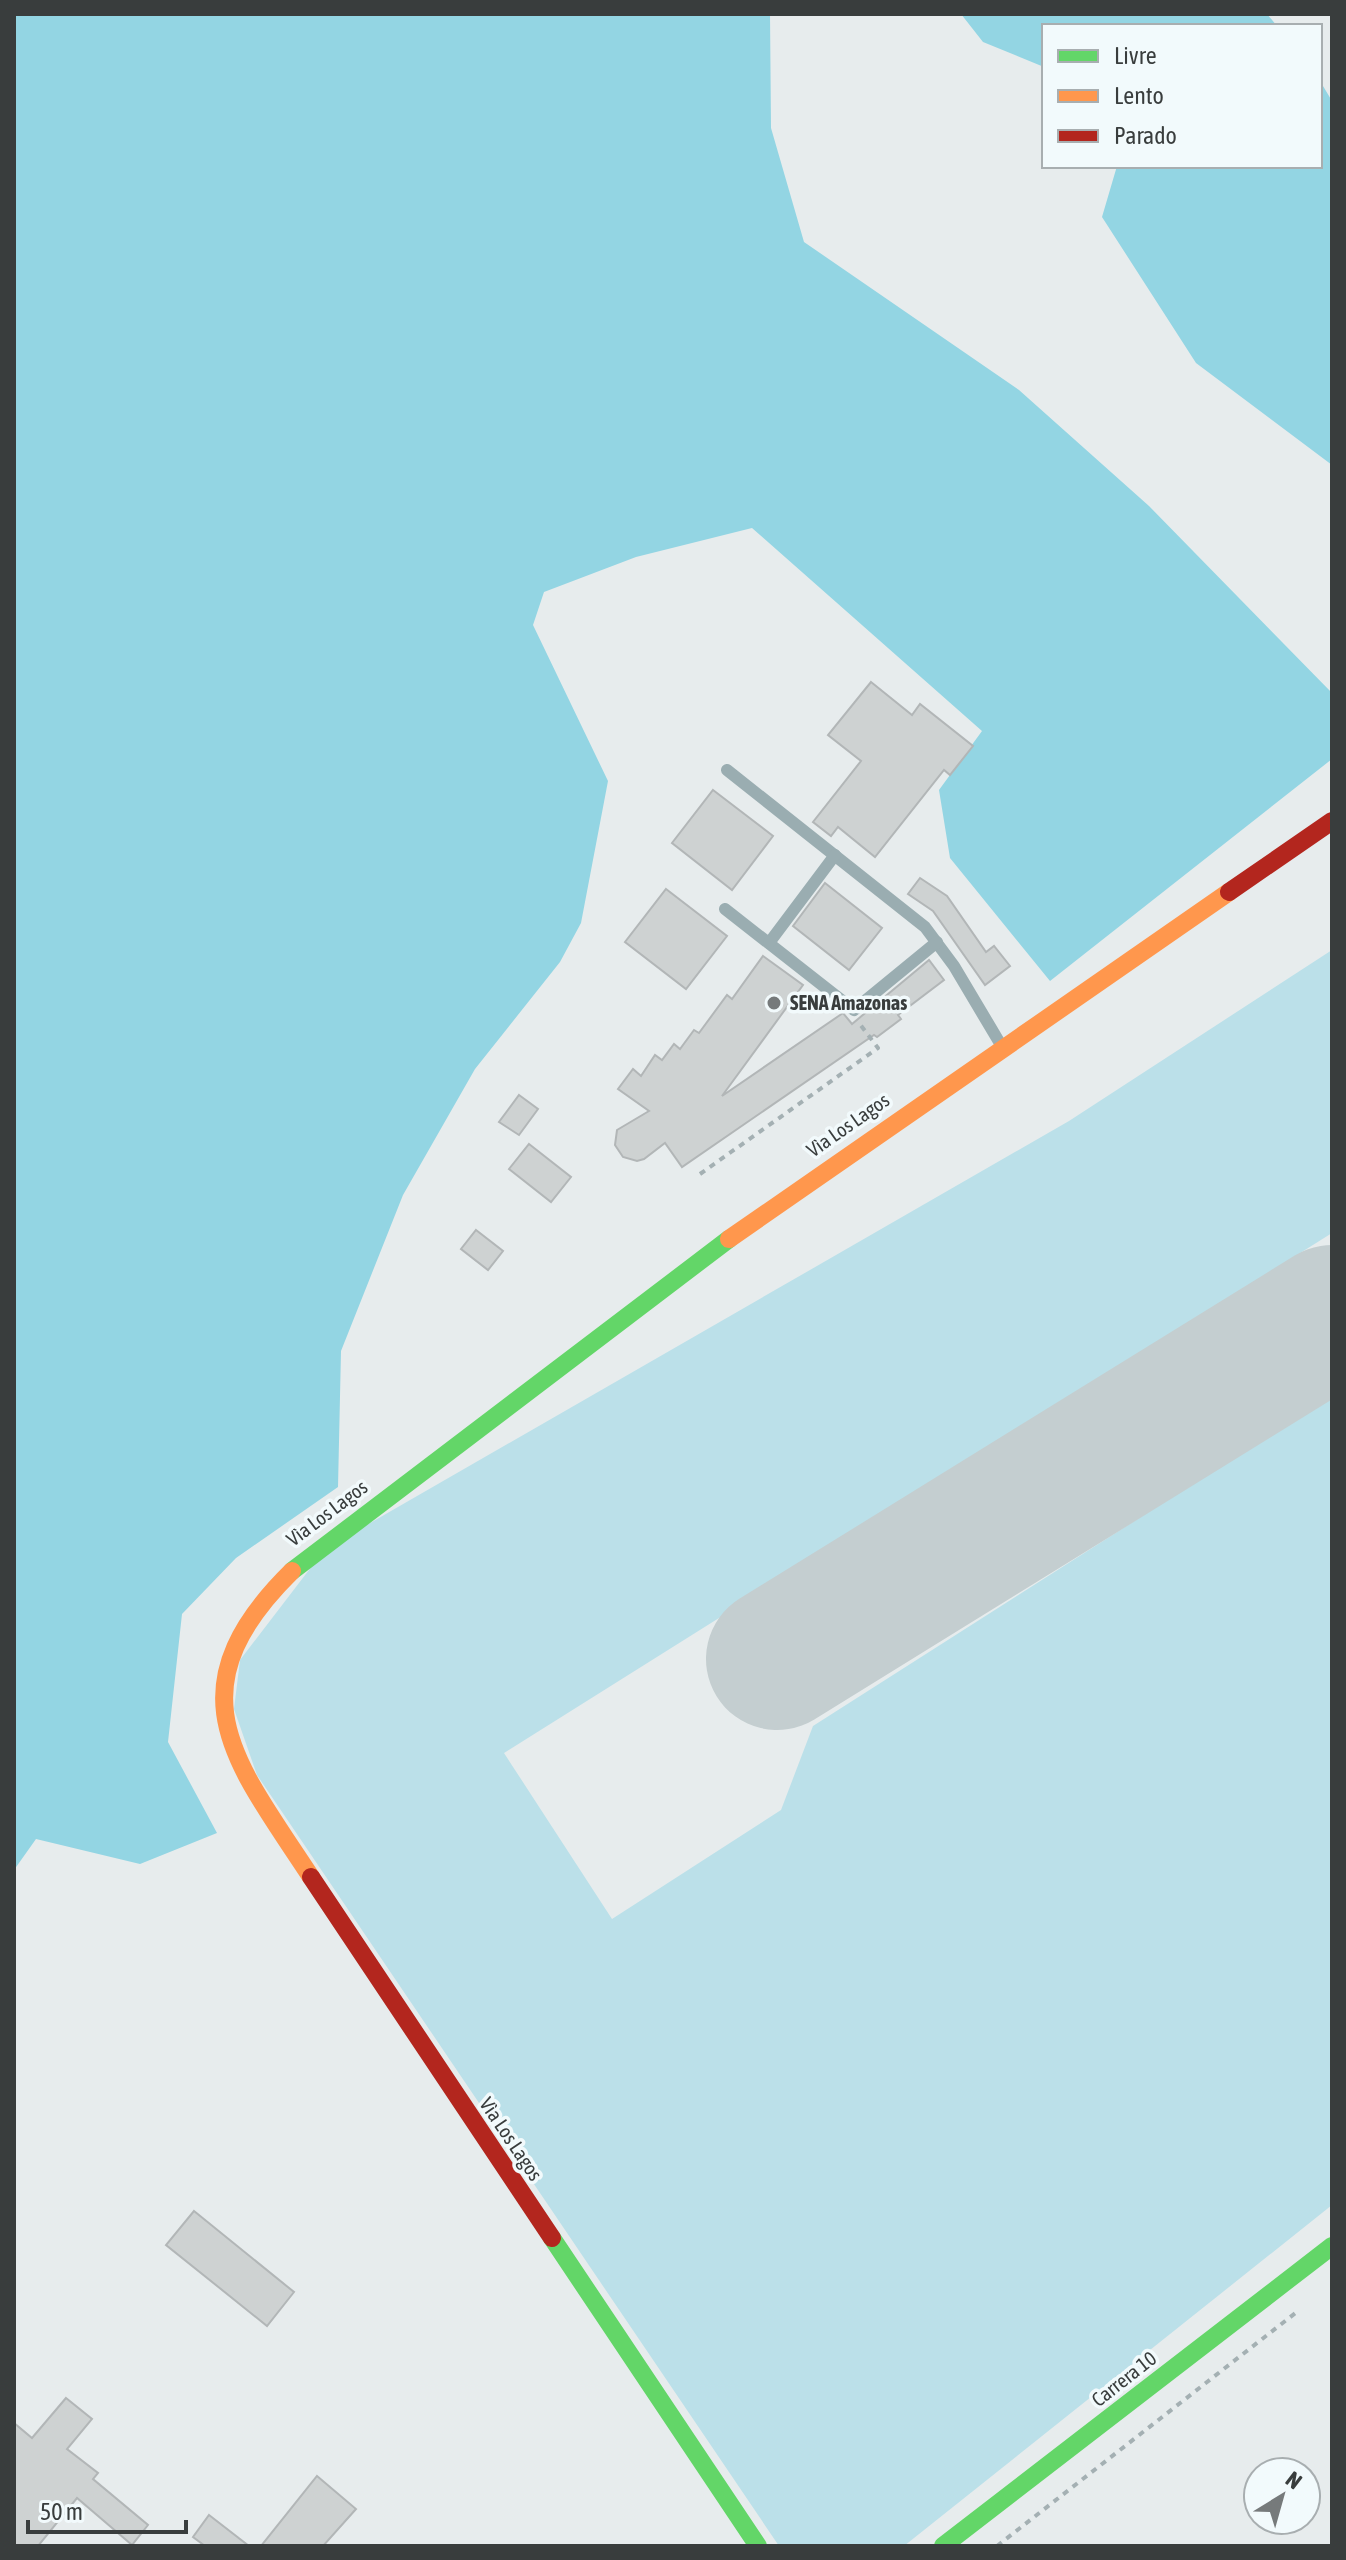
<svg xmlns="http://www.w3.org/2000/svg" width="1346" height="2560" viewBox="0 0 1346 2560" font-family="'Asap Condensed',sans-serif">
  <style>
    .green { fill: #bbe0e9 }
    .forest { fill: #93d5e3 }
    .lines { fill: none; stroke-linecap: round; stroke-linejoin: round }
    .runway { stroke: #c4ced0; stroke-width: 142 }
    .building { fill: #ced2d2; stroke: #b2b6b7; stroke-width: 2 }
    .path { stroke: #a4b0b3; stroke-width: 4; stroke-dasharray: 6 6; stroke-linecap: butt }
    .lane { stroke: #9aadb1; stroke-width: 12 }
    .fast { stroke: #63d668; stroke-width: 18 }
    .slow { stroke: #ff974d; stroke-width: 18 }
    .jam { stroke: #b3261e; stroke-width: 18 }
    .poi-dot { fill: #767a7b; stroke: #f2fafc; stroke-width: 3 }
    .labels { text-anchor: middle; stroke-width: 7; stroke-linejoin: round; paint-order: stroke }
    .poi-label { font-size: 20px; font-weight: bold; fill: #393d3d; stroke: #f2fafc; text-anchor: start }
    .street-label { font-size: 20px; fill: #393d3d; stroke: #f2fafc }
  </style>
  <rect width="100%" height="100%" fill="#e7eced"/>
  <!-- green -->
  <path class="green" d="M 1332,950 L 1332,1233 L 504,1753 L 612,1919 L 781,1810 L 813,1726 L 1332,1395 L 1332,2205 L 904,2546 L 779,2546 L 257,1775 L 234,1709 L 240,1660 L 325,1549 L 1069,1121 Z"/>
  <!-- forest -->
  <g class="forest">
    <path d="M 14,14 L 770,14 L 771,128 L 804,242 L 1019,390 L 1149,506 L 1332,693 L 1332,759 L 1050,981 L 950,858 L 939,790 L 982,731 L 752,528 L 636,557 L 544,592 L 533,625 L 608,781 L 581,923 L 560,962 L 475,1069 L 403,1195 L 341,1351 L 338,1487 L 236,1558 L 182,1614 L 168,1742 L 217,1833 L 140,1864 L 36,1839 L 14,1870 Z"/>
    <path d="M 961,14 L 1267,14 L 1277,26 L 1044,26 L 1044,67 L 983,42 Z"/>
    <path d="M 1320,81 L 1332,101 L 1332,465 L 1196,363 L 1102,217 L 1117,166 L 1320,166 Z"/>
  </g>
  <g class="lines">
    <!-- runway -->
    <path class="runway" d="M 777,1659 L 1332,1316"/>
  </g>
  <!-- building -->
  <g class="building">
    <path d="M 871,682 L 912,715 L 920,704 L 973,746 L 950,775 L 944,770 L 875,857 L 838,827 L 831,836 L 813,822 L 861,761 L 828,735 Z"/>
    <path d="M 713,790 L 773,836 L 732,890 L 672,843 Z"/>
    <path d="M 920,878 L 947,896 L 986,952 L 994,946 L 1010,966 L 985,985 L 933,911 L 908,894 Z"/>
    <path d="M 825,883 L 882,928 L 849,970 L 793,926 Z"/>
    <path d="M 666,889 L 727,936 L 686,989 L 625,942 Z"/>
    <path d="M 763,956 L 803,985 L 722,1096 L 843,1013 L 852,1024 L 929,960 L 944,980 L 898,1015 L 901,1019 L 877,1037 L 874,1035 L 682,1167 L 665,1143 L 644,1159 L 637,1161 L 623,1157 L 615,1145 L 617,1130 L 649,1111 L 618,1089 L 633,1069 L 641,1076 L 655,1055 L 662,1060 L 674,1044 L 680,1049 L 694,1030 L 699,1033 L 727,995 L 732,999 Z"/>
    <path d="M 519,1095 L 538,1109 L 519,1135 L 499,1122 Z"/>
    <path d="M 529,1144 L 571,1177 L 551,1202 L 509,1169 Z"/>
    <path d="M 476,1230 L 503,1251 L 488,1270 L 461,1249 Z"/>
    <path d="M 194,2211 L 294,2292 L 267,2326 L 166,2245 Z"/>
    <path d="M 66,2398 L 92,2419 L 67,2449 L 98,2473 L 93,2479 L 148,2525 L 132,2545 L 77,2498 L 38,2546 L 14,2546 L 14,2423 L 32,2438 Z"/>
    <path d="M 317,2476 L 356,2509 L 323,2546 L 261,2546 Z"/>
    <path d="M 209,2515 L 249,2546 L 205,2546 L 193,2537 Z"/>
  </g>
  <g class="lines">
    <!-- path -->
    <g class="path">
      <path d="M 700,1174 L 878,1048 L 859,1023"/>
      <path d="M 997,2546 L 1298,2311"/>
    </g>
    <!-- lane -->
    <g class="lane">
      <path d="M 727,770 L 925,927 L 954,966 L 1001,1045"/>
      <path d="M 725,909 L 854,1010 L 937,942"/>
      <path d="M 769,943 L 835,855"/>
    </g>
    <!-- fast -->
    <g class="fast">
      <path d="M 292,1571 L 729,1239"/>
      <path d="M 552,2238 L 758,2546"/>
      <path d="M 943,2546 L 1332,2246"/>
    </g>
    <!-- slow -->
    <g class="slow">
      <path d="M 729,1239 L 1229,892"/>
      <path d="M 292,1571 C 170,1691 235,1761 311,1877"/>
    </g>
    <!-- jam -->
    <g class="jam">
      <path d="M 1229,892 L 1332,821"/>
      <path d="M 311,1877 L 552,2238"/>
    </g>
  </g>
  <!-- markers -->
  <circle class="poi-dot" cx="774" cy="1003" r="8"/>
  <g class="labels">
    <!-- poi labels -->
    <g class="poi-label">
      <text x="790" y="1010">SENA Amazonas</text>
    </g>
    <!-- street labels -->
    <g class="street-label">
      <text transform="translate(848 1125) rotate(-35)" y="7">Vìa Los Lagos</text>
      <text transform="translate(327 1513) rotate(-37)" y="7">Vìa Los Lagos</text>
      <text transform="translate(511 2139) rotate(56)" y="7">Vìa Los Lagos</text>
      <text transform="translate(1124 2379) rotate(-38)" y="7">Carrera 10</text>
    </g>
  </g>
  <!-- border -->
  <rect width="1346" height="2560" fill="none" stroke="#393d3d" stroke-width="32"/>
  <!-- legend -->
  <rect x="1042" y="24" width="280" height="144" fill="#f2fafc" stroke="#a8aeb0" stroke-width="2"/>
  <rect x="1058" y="50" width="40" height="12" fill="#63d668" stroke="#a8aeb0" stroke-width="2"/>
  <text x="1114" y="64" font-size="24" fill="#393d3d">Livre</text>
  <rect x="1058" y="90" width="40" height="12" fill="#ff974d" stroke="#a8aeb0" stroke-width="2"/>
  <text x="1114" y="104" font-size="24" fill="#393d3d">Lento</text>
  <rect x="1058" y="130" width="40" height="12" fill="#b3261e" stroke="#a8aeb0" stroke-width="2"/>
  <text x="1114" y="144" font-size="24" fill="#393d3d">Parado</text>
  <!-- north arrow -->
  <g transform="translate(1282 2496) rotate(37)"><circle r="38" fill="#f2fafc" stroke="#a8aeb0" stroke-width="2"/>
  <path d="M0-6L14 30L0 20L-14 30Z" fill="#767a7b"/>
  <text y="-12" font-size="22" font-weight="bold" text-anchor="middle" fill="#393d3d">N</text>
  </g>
  <!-- scale -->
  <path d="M28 2520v12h158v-12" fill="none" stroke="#393d3d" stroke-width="4"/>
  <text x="40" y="2520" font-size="24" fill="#393d3d" stroke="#f2fafc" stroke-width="6" paint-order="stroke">50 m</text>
</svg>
